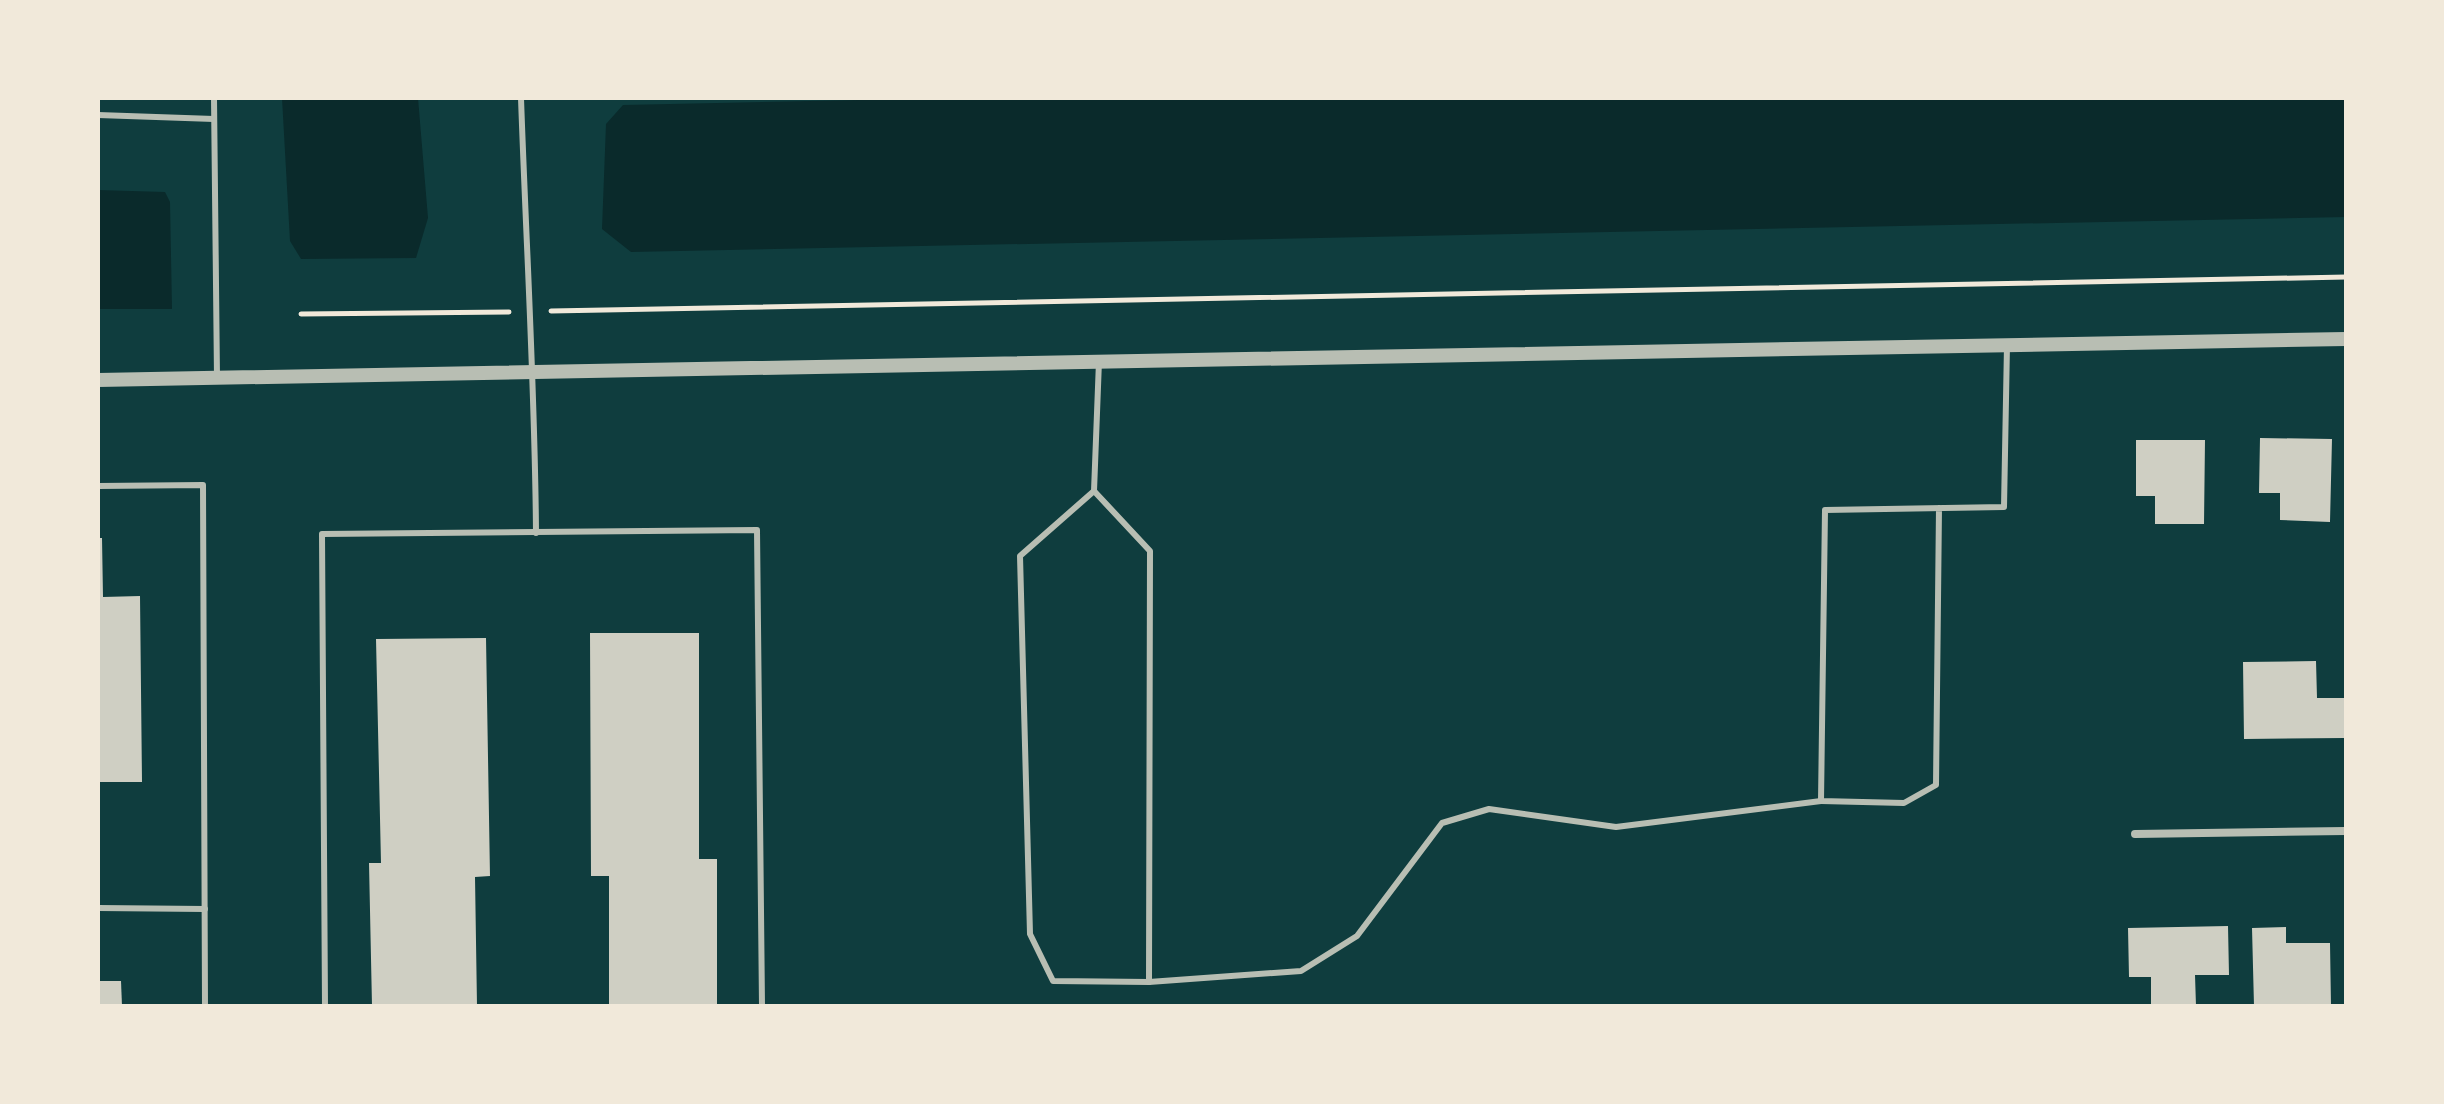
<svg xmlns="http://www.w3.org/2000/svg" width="2444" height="1104" viewBox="0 0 2444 1104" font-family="Commissioner,sans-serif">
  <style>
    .water { fill: #0a2a2b }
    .building { fill: #cfcfc3 }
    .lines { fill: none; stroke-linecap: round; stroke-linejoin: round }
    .path { stroke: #f1e9da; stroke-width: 5 }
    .service { stroke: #b8beb3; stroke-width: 6 }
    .minor { stroke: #b8beb3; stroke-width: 8 }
    .tertiary { stroke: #b8beb3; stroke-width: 14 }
  </style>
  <rect width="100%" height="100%" fill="#0f3d3e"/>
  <!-- water -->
  <g class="water">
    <path d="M 282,98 L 418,98 L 428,218 L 416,258 L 301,259 L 290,241 Z"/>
    <path d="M 957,98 L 2346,98 L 2346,217 L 631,252 L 602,229 L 606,124 L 623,105 Z"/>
    <path d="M 98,190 L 165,192 L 170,202 L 172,309 L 98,309 Z"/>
  </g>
  <!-- building -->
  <g class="building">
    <path d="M 2260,438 L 2332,439 L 2330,522 L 2280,520 L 2280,493 L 2259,493 Z"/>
    <path d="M 2136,440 L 2205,440 L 2204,524 L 2155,524 L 2155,496 L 2136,496 Z"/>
    <path d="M 98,538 L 102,538 L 103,597 L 140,596 L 142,782 L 98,782 Z"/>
    <path d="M 590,633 L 699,633 L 699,859 L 717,859 L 717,1006 L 609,1006 L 609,876 L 591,876 Z"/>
    <path d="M 486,638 L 490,876 L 475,877 L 477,1006 L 372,1006 L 369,863 L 381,863 L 376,639 Z"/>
    <path d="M 2316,661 L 2317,698 L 2344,698 L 2344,738 L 2244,739 L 2243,662 Z"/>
    <path d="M 2228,926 L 2229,975 L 2195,975 L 2196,1006 L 2151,1006 L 2151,977 L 2129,977 L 2128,928 Z"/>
    <path d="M 2286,927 L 2286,943 L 2330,943 L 2331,1006 L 2254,1006 L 2252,928 Z"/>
    <path d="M 98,981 L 121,981 L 122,1006 L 98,1006 Z"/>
  </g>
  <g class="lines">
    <!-- path -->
    <g class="path">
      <path d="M 551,311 L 2346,277"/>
      <path d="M 301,314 L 509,312"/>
    </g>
    <!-- service -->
    <g class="service">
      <path d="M 214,98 L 217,377"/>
      <path d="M 521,98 C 526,243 535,387 536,533"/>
      <path d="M 98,115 L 214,119"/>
      <path d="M 1099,361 L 1094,491 L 1020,556 L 1030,934 L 1053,981 L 1149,982 L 1301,971 L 1357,936 L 1442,823 L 1489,809 L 1616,827 L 1821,801"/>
      <path d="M 98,486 L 203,485 L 205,1006"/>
      <path d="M 1094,491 L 1150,551 L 1149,982"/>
      <path d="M 1939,508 L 1936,785 L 1904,803 L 1821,801 L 1825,510 L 2004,507 L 2007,345"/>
      <path d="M 98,908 L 205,909"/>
      <path d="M 325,1006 L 322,534 L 757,530 L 762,1006"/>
    </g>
    <!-- minor -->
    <path class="minor" d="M 2135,834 L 2346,831"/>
    <!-- tertiary -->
    <path class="tertiary" d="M 98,380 L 2346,339"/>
  </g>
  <!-- border -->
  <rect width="2444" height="1104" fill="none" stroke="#f1e9da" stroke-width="200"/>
</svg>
